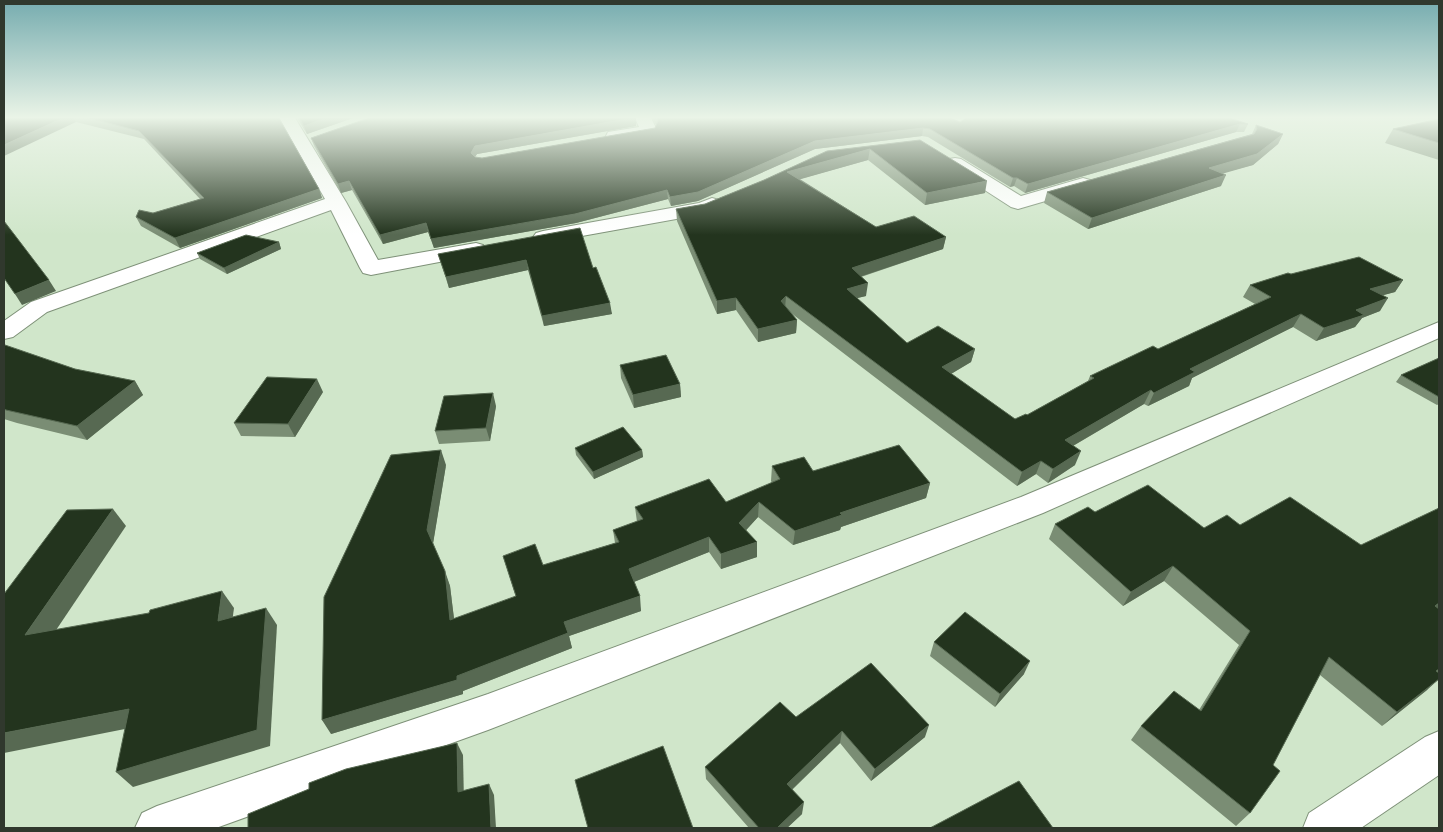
<svg xmlns="http://www.w3.org/2000/svg" width="1443" height="832" viewBox="0 0 1443 832" font-family="'Asap Condensed',sans-serif">
  <style>
    .lines { fill: none; stroke-linecap: round; stroke-linejoin: round }
    .street-casing { stroke: #7e9178; stroke-width: 2 }
    .street { fill: #fff; fill-rule: evenodd }
    .wall { fill: #7a8d74 }
    .shaded-wall { fill: #576952 }
    .building { fill: #23341e; stroke: #576952 }
  </style>
  <rect width="100%" height="100%" fill="#d0e6ca"/>
  <g class="lines">
    <defs>
      <g id="street">
        <path d="M 279,118 L 295,118 L 346,202 L 378,260 L 476,243 L 483,245 L 487,249 L 483,253 L 476,255 L 371,275 L 363,273 L 360,268 L 331,210 L 47,312 L 13,337 L 4,339 L 4,321 L 31,302 L 325,199 Z"/>
        <path d="M 635,118 L 651,118 L 657,130 L 655,134 C 641,137 622,143 608,140 L 606,136 L 608,132 L 639,127 Z"/>
        <path d="M 955,158 L 961,159 L 1021,196 L 1083,178 L 1090,180 L 1092,184 L 1090,188 L 1018,209 L 1011,207 L 949,167 L 946,163 L 949,159 Z"/>
        <path d="M 712,198 L 719,200 L 722,204 L 719,208 L 704,214 L 543,243 L 536,241 L 533,237 L 536,233 L 543,231 L 699,203 Z"/>
        <path d="M 1439,322 L 1439,338 L 1043,513 L 488,730 L 216,828 L 135,828 L 142,813 L 157,806 L 488,694 L 1021,497 Z"/>
        <path d="M 1439,731 L 1439,775 L 1361,828 L 1303,828 L 1309,813 L 1425,737 Z"/>
      </g>
    </defs>
    <!-- street casing -->
    <use href="#street" class="street-casing"/>
    <!-- street -->
    <use href="#street" class="street"/>
  </g>
  <!-- wall -->
  <g class="wall">
    <path d="M 4,118 L 279,118 L 319,189 L 322,198 L 180,248 L 141,226 L 136,217 L 153,213 L 200,199 L 144,139 L 76,122 Z"/>
    <path d="M 297,118 L 353,118 L 307,134 Z"/>
    <path d="M 369,118 L 636,118 L 636,126 L 477,154 L 475,157 L 482,158 L 655,128 L 656,125 L 652,118 L 950,118 L 960,122 L 1248,124 L 1244,132 L 1236,132 L 1025,193 L 1014,186 L 1010,187 L 928,137 L 922,136 L 815,149 L 698,201 L 671,206 L 668,199 L 576,223 L 434,248 L 428,232 L 383,244 L 352,190 L 341,193 L 314,146 L 311,138 Z"/>
    <path d="M 1439,119 L 1439,160 L 1385,143 L 1393,129 Z"/>
    <path d="M 1256,125 L 1283,134 L 1278,144 L 1253,165 L 1222,173 L 1221,186 L 1088,229 L 1044,203 L 1047,192 L 1252,134 Z"/>
    <path d="M 920,140 L 985,193 L 925,205 L 868,160 L 800,179 L 876,227 L 946,237 L 943,249 L 861,277 L 866,296 L 857,298 L 907,343 L 975,349 L 971,362 L 951,374 L 1015,419 L 1027,415 L 1088,381 L 1090,376 L 1158,349 L 1255,304 L 1243,297 L 1250,285 L 1291,274 L 1403,280 L 1395,292 L 1383,295 L 1380,311 L 1362,318 L 1355,327 L 1316,341 L 1293,327 L 1192,378 L 1189,386 L 1148,406 L 1144,404 L 1073,446 L 1075,465 L 1048,483 L 1036,474 L 1017,486 L 791,313 L 797,320 L 796,333 L 758,342 L 736,310 L 717,314 L 677,221 L 676,209 L 705,204 L 764,180 L 827,151 Z"/>
    <path d="M 279,242 L 281,249 L 227,274 L 200,259 L 197,253 Z"/>
    <path d="M 438,254 L 593,268 L 612,314 L 544,326 L 528,270 L 449,288 Z"/>
    <path d="M 4,346 L 75,369 L 135,381 L 143,395 L 87,440 L 17,423 L 4,419 Z"/>
    <path d="M 1439,358 L 1439,404 L 1437,405 L 1396,382 L 1401,375 Z"/>
    <path d="M 620,365 L 680,384 L 681,397 L 634,408 L 621,378 Z"/>
    <path d="M 323,392 L 295,437 L 241,436 L 234,423 Z"/>
    <path d="M 496,406 L 490,441 L 439,444 L 435,431 Z"/>
    <path d="M 575,448 L 642,450 L 643,457 L 594,479 L 576,455 Z"/>
    <path d="M 446,465 L 433,543 L 450,586 L 454,619 L 516,597 L 503,556 L 543,565 L 615,543 L 613,530 L 637,522 L 635,507 L 726,502 L 772,483 L 771,481 L 772,466 L 930,483 L 926,498 L 841,527 L 840,530 L 793,545 L 758,517 L 746,530 L 757,542 L 757,557 L 721,569 L 709,552 L 634,582 L 641,611 L 569,636 L 572,648 L 463,691 L 463,694 L 331,734 Z"/>
    <path d="M 1095,512 L 1204,528 L 1240,525 L 1438,608 L 1439,673 L 1427,690 L 1382,726 L 1320,675 L 1273,765 L 1250,813 L 1236,826 L 1131,740 L 1141,726 L 1199,710 L 1239,645 L 1164,581 L 1123,606 L 1049,539 L 1055,524 Z"/>
    <path d="M 934,642 L 1024,674 L 995,707 L 930,656 Z"/>
    <path d="M 796,717 L 925,737 L 871,781 L 840,743 L 792,790 L 802,814 L 787,828 L 749,828 L 706,779 L 705,767 Z"/>
  </g>
  <!-- shaded-wall -->
  <g class="shaded-wall">
    <path d="M 63,118 L 74,118 L 76,122 L 4,156 L 4,145 Z"/>
    <path d="M 326,118 L 353,118 L 307,134 L 304,126 Z"/>
    <path d="M 632,118 L 636,118 L 636,126 L 477,154 L 472,161 L 471,153 L 475,146 Z"/>
    <path d="M 1240,124 L 1236,132 L 1025,193 L 1028,184 Z"/>
    <path d="M 923,128 L 922,136 L 815,149 L 698,201 L 671,206 L 670,197 L 815,141 Z"/>
    <path d="M 1283,134 L 1278,144 L 1253,165 L 1204,179 L 1209,168 Z"/>
    <path d="M 870,149 L 868,160 L 787,183 L 787,172 Z"/>
    <path d="M 1226,175 L 1221,186 L 1088,229 L 1092,218 Z"/>
    <path d="M 1013,178 L 1017,178 L 1014,186 L 1010,187 Z"/>
    <path d="M 349,181 L 352,190 L 341,193 L 338,184 Z"/>
    <path d="M 987,181 L 985,193 L 925,205 L 927,193 Z"/>
    <path d="M 319,189 L 322,198 L 180,248 L 175,238 Z"/>
    <path d="M 667,190 L 668,199 L 576,223 L 434,248 L 431,239 Z"/>
    <path d="M 426,223 L 428,232 L 383,244 L 380,235 Z"/>
    <path d="M 946,237 L 943,249 L 850,280 L 852,268 Z"/>
    <path d="M 279,242 L 281,249 L 227,274 L 224,268 Z"/>
    <path d="M 526,260 L 528,270 L 449,288 L 446,277 Z"/>
    <path d="M 49,280 L 56,291 L 22,305 L 15,294 Z"/>
    <path d="M 1403,280 L 1395,292 L 1362,301 L 1370,289 Z"/>
    <path d="M 868,283 L 866,296 L 845,301 L 847,289 Z"/>
    <path d="M 786,296 L 785,309 L 781,301 Z"/>
    <path d="M 736,298 L 736,310 L 717,314 L 717,301 Z"/>
    <path d="M 1388,298 L 1380,311 L 1362,318 L 1355,327 L 1316,341 L 1324,328 L 1356,310 Z"/>
    <path d="M 610,303 L 612,314 L 544,326 L 542,316 Z"/>
    <path d="M 1301,314 L 1293,327 L 1192,378 L 1189,386 L 1148,406 L 1154,393 L 1190,369 Z"/>
    <path d="M 797,320 L 796,333 L 758,342 L 758,329 Z"/>
    <path d="M 975,349 L 971,362 L 939,381 L 942,367 Z"/>
    <path d="M 317,379 L 323,392 L 295,437 L 288,424 Z"/>
    <path d="M 135,381 L 143,395 L 87,440 L 77,426 Z"/>
    <path d="M 680,384 L 681,397 L 634,408 L 633,395 Z"/>
    <path d="M 1151,390 L 1144,404 L 1059,454 L 1065,440 Z"/>
    <path d="M 493,393 L 496,406 L 490,441 L 486,428 Z"/>
    <path d="M 441,450 L 446,465 L 433,544 L 427,530 Z"/>
    <path d="M 642,450 L 643,457 L 594,479 L 593,472 Z"/>
    <path d="M 1081,451 L 1075,465 L 1048,483 L 1053,469 Z"/>
    <path d="M 1041,461 L 1036,474 L 1017,486 L 1022,472 Z"/>
    <path d="M 930,483 L 926,498 L 841,527 L 840,530 L 793,545 L 795,531 L 840,513 Z"/>
    <path d="M 759,502 L 758,517 L 739,538 L 739,523 Z"/>
    <path d="M 113,509 L 126,526 L 42,651 L 25,635 Z"/>
    <path d="M 709,537 L 709,552 L 631,583 L 629,569 Z"/>
    <path d="M 757,542 L 757,557 L 721,569 L 721,554 Z"/>
    <path d="M 1173,566 L 1164,581 L 1123,606 L 1131,592 Z"/>
    <path d="M 445,571 L 450,586 L 456,635 L 450,620 Z"/>
    <path d="M 222,591 L 234,608 L 230,638 L 218,621 Z"/>
    <path d="M 640,596 L 641,611 L 569,636 L 572,648 L 463,691 L 463,694 L 331,734 L 322,720 L 457,676 L 564,622 Z"/>
    <path d="M 1439,603 L 1439,608 L 1420,621 L 1435,606 Z"/>
    <path d="M 266,608 L 277,625 L 270,746 L 133,787 L 116,772 Z"/>
    <path d="M 1030,661 L 1024,674 L 995,707 L 1000,694 Z"/>
    <path d="M 1439,679 L 1427,690 L 1382,726 L 1397,712 Z"/>
    <path d="M 129,709 L 145,725 L 4,753 L 4,733 Z"/>
    <path d="M 929,725 L 925,737 L 871,781 L 875,769 Z"/>
    <path d="M 842,731 L 840,743 L 785,796 L 787,784 Z"/>
    <path d="M 457,743 L 463,755 L 464,803 L 458,792 Z"/>
    <path d="M 489,784 L 494,795 L 496,828 L 491,828 Z"/>
    <path d="M 804,802 L 802,814 L 787,828 L 777,828 Z"/>
  </g>
  <!-- building -->
  <g class="building">
    <path d="M 4,118 L 63,118 L 4,145 Z"/>
    <path d="M 89,118 L 279,118 L 319,189 L 175,238 L 136,217 L 139,210 L 153,213 L 204,198 L 139,131 Z"/>
    <path d="M 299,118 L 326,118 L 304,126 Z"/>
    <path d="M 369,118 L 632,118 L 475,146 L 471,153 L 475,157 L 482,158 L 655,128 L 658,121 L 657,118 L 950,118 L 960,122 L 966,118 L 1230,118 L 1248,124 L 1240,124 L 1028,184 L 1017,178 L 1013,178 L 930,129 L 923,128 L 815,141 L 698,192 L 670,197 L 667,190 L 575,214 L 431,239 L 426,223 L 380,235 L 349,181 L 338,184 L 311,138 Z"/>
    <path d="M 1439,119 L 1439,143 L 1393,129 Z"/>
    <path d="M 1256,125 L 1283,134 L 1257,154 L 1209,168 L 1226,175 L 1092,218 L 1047,192 L 1254,134 L 1257,129 Z"/>
    <path d="M 920,140 L 987,181 L 927,193 L 870,149 L 787,172 L 876,227 L 914,216 L 946,237 L 852,268 L 868,283 L 847,289 L 907,343 L 938,326 L 975,349 L 942,367 L 1015,419 L 1026,414 L 1027,415 L 1094,378 L 1090,376 L 1153,346 L 1158,349 L 1271,297 L 1250,285 L 1288,273 L 1291,274 L 1359,257 L 1403,280 L 1370,289 L 1388,298 L 1356,310 L 1364,315 L 1324,328 L 1301,314 L 1190,369 L 1195,372 L 1154,393 L 1151,390 L 1065,440 L 1081,451 L 1053,469 L 1041,461 L 1022,472 L 786,296 L 781,301 L 797,320 L 758,329 L 736,298 L 717,301 L 676,209 L 705,204 L 764,180 L 827,151 Z"/>
    <path d="M 4,221 L 49,280 L 15,294 L 4,278 Z"/>
    <path d="M 580,228 L 593,268 L 596,267 L 610,303 L 542,316 L 526,260 L 446,277 L 438,254 Z"/>
    <path d="M 246,235 L 279,242 L 224,268 L 197,253 Z"/>
    <path d="M 5,345 L 75,369 L 135,381 L 77,426 L 6,410 L 4,409 L 4,346 Z"/>
    <path d="M 666,355 L 680,384 L 633,395 L 620,365 Z"/>
    <path d="M 1439,358 L 1439,397 L 1401,375 Z"/>
    <path d="M 267,377 L 317,379 L 288,424 L 234,423 Z"/>
    <path d="M 493,393 L 486,428 L 435,431 L 444,396 Z"/>
    <path d="M 623,427 L 642,450 L 593,472 L 575,448 Z"/>
    <path d="M 899,445 L 930,483 L 840,513 L 842,515 L 795,531 L 759,502 L 739,523 L 757,542 L 721,554 L 709,537 L 629,569 L 640,596 L 564,622 L 568,633 L 457,676 L 457,680 L 322,720 L 324,597 L 391,455 L 441,450 L 427,530 L 445,571 L 450,620 L 516,596 L 503,556 L 535,544 L 543,565 L 619,542 L 613,530 L 643,519 L 635,507 L 709,479 L 726,502 L 780,479 L 772,466 L 804,457 L 813,471 Z"/>
    <path d="M 1148,485 L 1204,528 L 1227,515 L 1240,525 L 1290,497 L 1361,545 L 1439,508 L 1439,603 L 1435,606 L 1439,609 L 1439,669 L 1436,671 L 1439,673 L 1439,679 L 1397,712 L 1329,657 L 1273,765 L 1280,771 L 1250,813 L 1141,726 L 1174,691 L 1201,711 L 1250,631 L 1173,566 L 1131,592 L 1055,524 L 1088,507 L 1095,512 Z"/>
    <path d="M 113,509 L 25,635 L 149,613 L 150,610 L 222,591 L 218,621 L 266,608 L 257,730 L 116,772 L 129,709 L 4,733 L 4,594 L 67,510 Z"/>
    <path d="M 965,612 L 1030,661 L 1000,694 L 934,642 Z"/>
    <path d="M 871,663 L 929,725 L 875,769 L 842,731 L 787,784 L 804,802 L 777,828 L 759,828 L 705,767 L 780,702 L 796,717 Z"/>
    <path d="M 457,743 L 458,792 L 489,784 L 491,828 L 248,828 L 248,814 L 309,789 L 309,783 L 346,769 Z"/>
    <path d="M 663,746 L 693,828 L 588,828 L 575,780 Z"/>
    <path d="M 1019,781 L 1053,828 L 930,828 Z"/>
  </g>
  <!-- sky -->
  <linearGradient id="sky" x2="0" y2="1"><stop stop-color="#76acaf"/><stop offset="0.5" stop-color="#eaf4e7"/><stop offset="1" stop-color="#eaf4e7" stop-opacity="0"/></linearGradient>
  <rect width="1443" height="235" fill="url(#sky)"/>
  <!-- border -->
  <rect width="1443" height="832" fill="none" stroke="#30382d" stroke-width="10"/>
</svg>
